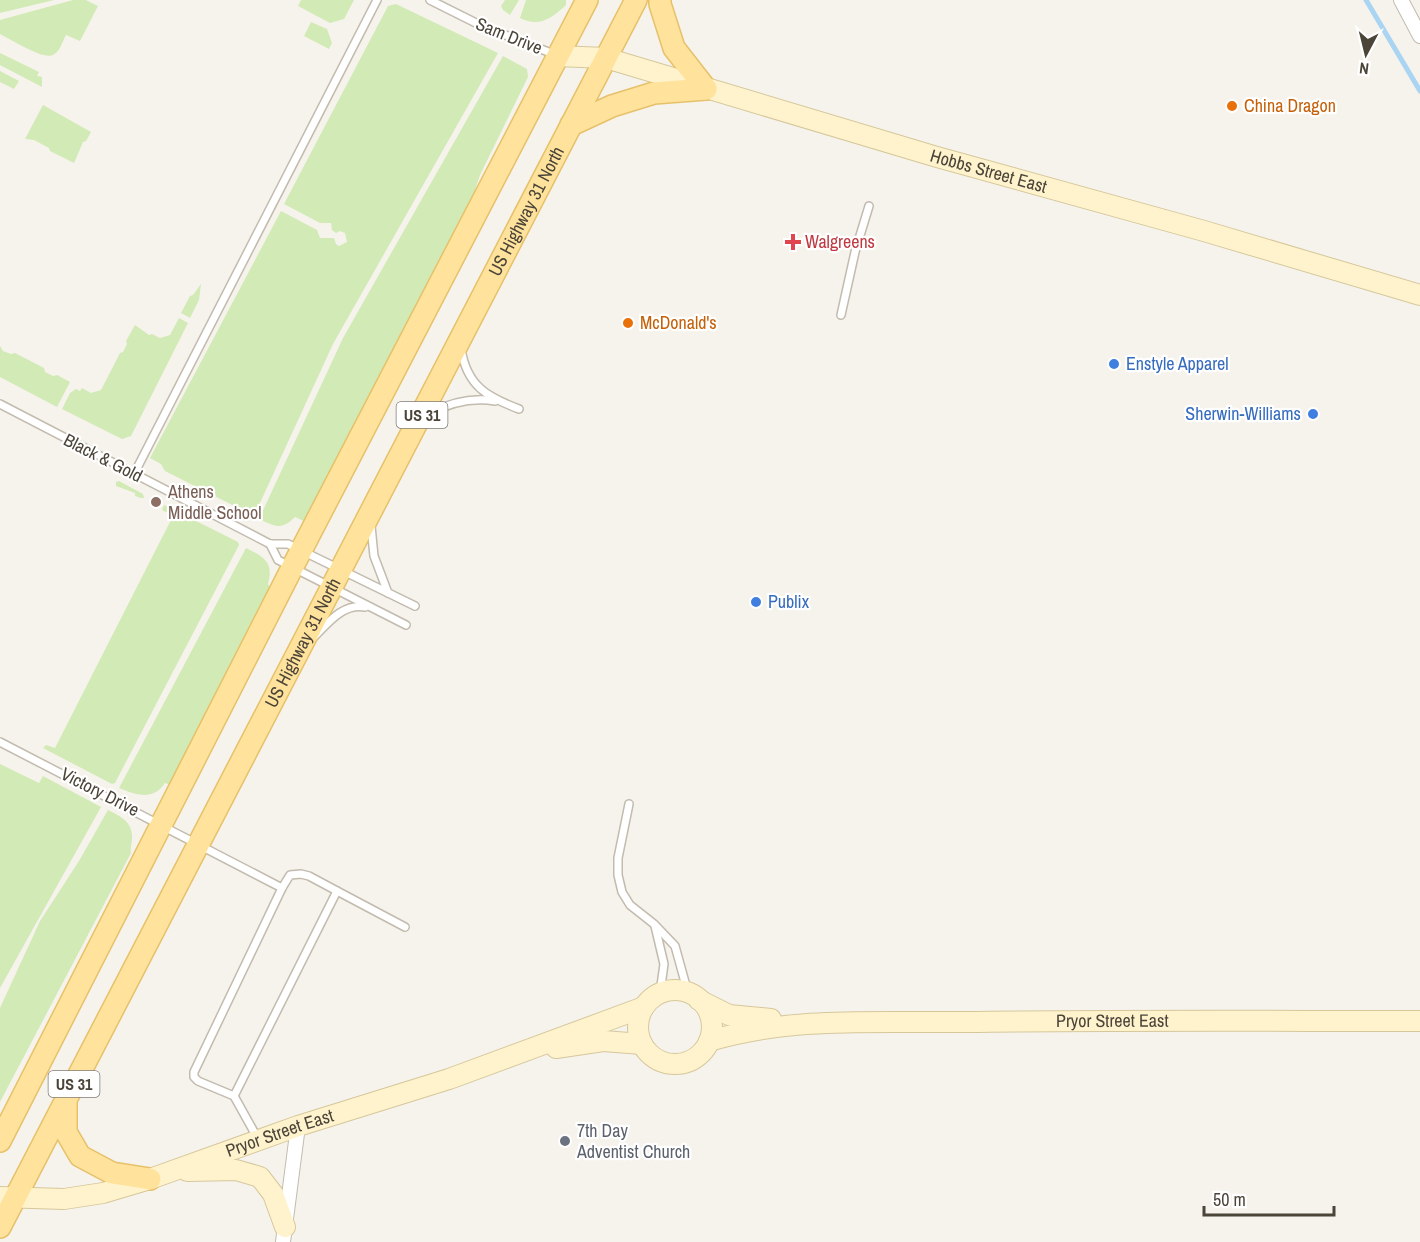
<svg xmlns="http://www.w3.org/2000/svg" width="1420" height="1242" viewBox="0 0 1420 1242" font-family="'Archivo Narrow',sans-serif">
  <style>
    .green { fill: #d2eab5 }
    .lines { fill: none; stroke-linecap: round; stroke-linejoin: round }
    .stream { stroke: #a9d4f2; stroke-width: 5 }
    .lane-casing { stroke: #c2bbae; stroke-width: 10 }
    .street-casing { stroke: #c2bbae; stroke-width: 16 }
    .secondary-casing { stroke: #d6c79b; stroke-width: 22 }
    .primary-casing { stroke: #e6c16a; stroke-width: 24 }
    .lane { stroke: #fff; stroke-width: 7 }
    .street { stroke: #fff; stroke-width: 14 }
    .secondary { stroke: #fff3cd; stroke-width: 20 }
    .primary { stroke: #ffe39c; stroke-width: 21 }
    .food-dot { fill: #e8710a; stroke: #fff; stroke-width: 2 }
    .health-dot { fill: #e0444e; stroke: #fff; stroke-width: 2 }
    .shop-dot { fill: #3f7fe0; stroke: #fff; stroke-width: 2 }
    .education-dot { fill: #8d6e63; stroke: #fff; stroke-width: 2 }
    .worship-dot { fill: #6b7280; stroke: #fff; stroke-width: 2 }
    .labels { text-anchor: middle; stroke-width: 4.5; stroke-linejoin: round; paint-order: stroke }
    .shield { fill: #fff; stroke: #817c74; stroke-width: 1.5 }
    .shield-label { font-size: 16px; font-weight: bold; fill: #4b4439 }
    .street-label { font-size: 18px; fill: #4b4439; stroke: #fff }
    .food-label { font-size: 18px; fill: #c56008; stroke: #fff; text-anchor: start }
    .health-label { font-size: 18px; fill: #be3a42; stroke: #fff; text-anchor: start }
    .shop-label { font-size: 18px; fill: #366cbe; stroke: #fff; text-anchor: start }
    .education-label { font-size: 18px; fill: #785e54; stroke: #fff; text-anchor: start }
    .worship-label { font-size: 18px; fill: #5b616d; stroke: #fff; text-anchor: start }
  </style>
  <rect width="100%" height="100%" fill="#f6f3ec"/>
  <!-- green -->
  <g class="green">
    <path d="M 0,0 L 54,0 L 0,13 Z"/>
    <path d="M 73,0 L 86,0 L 98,6 L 80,41 L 66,35 C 62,42 60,52 53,55 C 43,60 10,39 0,34 L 0,20 Z"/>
    <path d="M 301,0 L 354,0 L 344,19 L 330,23 L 298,6 Z"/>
    <path d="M 505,0 L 519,0 L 510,15 L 503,10 L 501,6 Z"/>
    <path d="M 526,0 L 566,0 L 566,5 C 552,18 539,28 520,18 Z"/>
    <path d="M 396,4 L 498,53 L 333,344 L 254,516 L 165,471 L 161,464 L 150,458 L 281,211 L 317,230 L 320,238 L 334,238 L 336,244 L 339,246 L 347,242 L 345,233 L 340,231 L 336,233 L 332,230 L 331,223 L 320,223 L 284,204 L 388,6 Z"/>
    <path d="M 311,22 L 327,29 L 332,43 L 329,49 L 304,36 Z"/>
    <path d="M 0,53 L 39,72 L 37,76 L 42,77 L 42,87 L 0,65 Z"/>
    <path d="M 503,56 L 527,69 L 528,77 L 480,175 L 469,208 L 308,523 L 295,517 C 281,531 274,526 259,519 L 343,338 Z"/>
    <path d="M 0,71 L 19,81 L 14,89 L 0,82 Z"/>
    <path d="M 43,105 L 91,132 L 86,141 L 83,142 L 74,163 L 50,151 L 49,148 L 34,140 L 25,139 Z"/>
    <path d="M 201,284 L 199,300 L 190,318 L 181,313 L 190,296 L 193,295 Z"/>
    <path d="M 179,318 L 188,323 L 131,436 L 122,439 L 62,409 L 70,393 L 76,389 L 80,391 L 82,388 L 91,393 L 101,390 L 120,353 L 123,352 L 127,344 L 126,341 L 135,325 L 149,335 L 152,334 L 160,338 L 170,335 Z"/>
    <path d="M 0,346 L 3,351 L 11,354 L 15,353 L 44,368 L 45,372 L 53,376 L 57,375 L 70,382 L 57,407 L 0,377 Z"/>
    <path d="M 119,481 L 143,494 L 144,498 L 141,498 L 135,496 L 135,493 L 116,486 L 116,482 Z"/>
    <path d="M 164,505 L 238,542 L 239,545 L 115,783 L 112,784 L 43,748 L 46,745 L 55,748 L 173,516 L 162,510 Z"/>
    <path d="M 246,548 C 264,557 274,562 268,584 L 272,590 L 171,785 L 165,783 C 153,801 136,795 119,788 Z"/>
    <path d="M 0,764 L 39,783 L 43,776 L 101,807 L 0,988 Z"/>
    <path d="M 108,810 C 120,816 133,822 132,838 C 132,844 130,847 131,853 L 0,1102 L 0,1008 L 40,921 L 79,861 Z"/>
  </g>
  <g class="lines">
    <!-- stream -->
    <path class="stream" d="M 1366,0 L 1420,91"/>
    <defs>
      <g id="lane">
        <path d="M 430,0 L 480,25 L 556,55"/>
        <path d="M 841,315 L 855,252 L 869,206"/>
        <path d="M 461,349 C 467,386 487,397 519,409"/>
        <path d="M 0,404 L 270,544 L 288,544 L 415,606"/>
        <path d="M 428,414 C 449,403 471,397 495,401"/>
        <path d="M 134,474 L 377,0"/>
        <path d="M 371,526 L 374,556 L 388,593"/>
        <path d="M 270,544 L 278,560 L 406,625"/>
        <path d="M 315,636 C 328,623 343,603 365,607"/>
        <path d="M 0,742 L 282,888 L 194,1072 L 194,1077 L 198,1081 L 234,1096 L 258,1139"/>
        <path d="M 629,804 L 618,858 L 618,875 L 622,892 L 630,905 L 654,924 L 675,946 L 688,993"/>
        <path d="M 337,891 L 405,927"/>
        <path d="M 655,926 L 664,964 L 660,993"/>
        <path d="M 234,1096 L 337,891 L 309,876 L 301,874 L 290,875 L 282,888"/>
      </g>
      <g id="street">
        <path d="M 1401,0 L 1420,36"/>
        <path d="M 283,1242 L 298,1126"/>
      </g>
      <g id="secondary">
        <path id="s1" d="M 557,56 L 606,58 L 937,157 L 1204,231 L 1420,295"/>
        <circle cx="675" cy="1027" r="37"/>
        <path d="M 699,1000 L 729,1015 L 771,1019"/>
        <path id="s2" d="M 709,1041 C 791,1016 881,1023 966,1022 C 1117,1020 1269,1021 1420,1021"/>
        <path d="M 556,1048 L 603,1041 L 642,1044"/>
        <path d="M 187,1171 L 236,1170 L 260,1177 L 273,1194 L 285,1227"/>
        <path id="s3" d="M 0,1197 L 64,1199 L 103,1193 L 150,1179 L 298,1126 L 449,1079 L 644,1007"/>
      </g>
      <g id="primary">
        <path d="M 660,0 L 660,4 L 674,48 L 706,89"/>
        <path d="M 571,125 L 612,106 L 654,93 L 706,89"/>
        <path d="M 66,1101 L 66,1132 L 80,1156 L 112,1173 L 150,1179"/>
        <path d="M 0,1141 L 292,568 L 587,0"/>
        <path id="s4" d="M 0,1227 L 636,0"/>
      </g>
    </defs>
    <!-- lane casing -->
    <use href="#lane" class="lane-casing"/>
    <!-- street casing -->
    <use href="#street" class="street-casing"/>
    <!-- secondary casing -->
    <use href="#secondary" class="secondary-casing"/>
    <!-- primary casing -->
    <use href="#primary" class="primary-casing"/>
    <!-- lane -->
    <use href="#lane" class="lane"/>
    <!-- street -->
    <use href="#street" class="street"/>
    <!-- secondary -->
    <use href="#secondary" class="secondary"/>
    <!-- primary -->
    <use href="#primary" class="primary"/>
  </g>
  <!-- markers -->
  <g class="food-dot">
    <circle cx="1232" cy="106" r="6"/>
    <circle cx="628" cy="323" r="6"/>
  </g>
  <path class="health-dot" d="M790 233h6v6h6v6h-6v6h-6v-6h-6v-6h6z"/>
  <g class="shop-dot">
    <circle cx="1114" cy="364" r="6"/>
    <circle cx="1313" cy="414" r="6"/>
    <circle cx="756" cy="602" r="6"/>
  </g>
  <circle class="education-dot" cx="156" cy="502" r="6"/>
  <circle class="worship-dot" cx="565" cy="1141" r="6"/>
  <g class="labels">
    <!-- shield labels -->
    <g class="shield">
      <rect x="396.5" y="402" width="51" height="26" rx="4.5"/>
      <rect x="48.5" y="1071" width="51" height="26" rx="4.5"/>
    </g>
    <g class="shield-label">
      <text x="422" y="421">US 31</text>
      <text x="74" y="1090">US 31</text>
    </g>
    <!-- street labels -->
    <g class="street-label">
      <text transform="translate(509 36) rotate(22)" y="6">Sam Drive</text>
      <text dy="6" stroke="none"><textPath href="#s1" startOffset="448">Hobbs Street East</textPath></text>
      <text dy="6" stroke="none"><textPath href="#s4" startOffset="1144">US Highway 31 North</textPath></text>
      <text transform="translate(103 458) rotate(27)" y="6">Black &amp; Gold</text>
      <text dy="6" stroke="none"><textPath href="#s4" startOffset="658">US Highway 31 North</textPath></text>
      <text transform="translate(100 792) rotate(27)" y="6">Victory Drive</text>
      <text dy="6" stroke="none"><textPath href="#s2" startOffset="405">Pryor Street East</textPath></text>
      <text dy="6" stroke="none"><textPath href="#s3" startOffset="290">Pryor Street East</textPath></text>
    </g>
    <!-- food labels -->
    <g class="food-label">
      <text x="1244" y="112">China Dragon</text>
      <text x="640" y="329">McDonald's</text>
    </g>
    <!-- health labels -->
    <g class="health-label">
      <text x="805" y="248">Walgreens</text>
    </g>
    <!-- shop labels -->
    <g class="shop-label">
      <text x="1126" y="370">Enstyle Apparel</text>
      <text x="1301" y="420" text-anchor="end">Sherwin-Williams</text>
      <text x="768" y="608">Publix</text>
    </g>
    <!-- education labels -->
    <g class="education-label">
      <text x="168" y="498">Athens<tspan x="168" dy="21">Middle School</tspan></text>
    </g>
    <!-- worship labels -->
    <g class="worship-label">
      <text x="577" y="1137">7th Day<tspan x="577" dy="21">Adventist Church</tspan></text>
    </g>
  </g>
  <!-- north arrow -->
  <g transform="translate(1366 54) rotate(187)" stroke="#ffffff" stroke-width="4.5" paint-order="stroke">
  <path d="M0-4.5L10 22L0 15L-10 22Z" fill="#4b4439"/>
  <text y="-9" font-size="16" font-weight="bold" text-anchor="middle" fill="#4b4439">N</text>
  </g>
  <!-- scale -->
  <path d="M1204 1206v9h130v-9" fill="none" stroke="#4b4439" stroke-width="3"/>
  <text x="1213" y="1206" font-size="18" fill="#4b4439" stroke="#ffffff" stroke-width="4.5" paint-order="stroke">50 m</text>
</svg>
